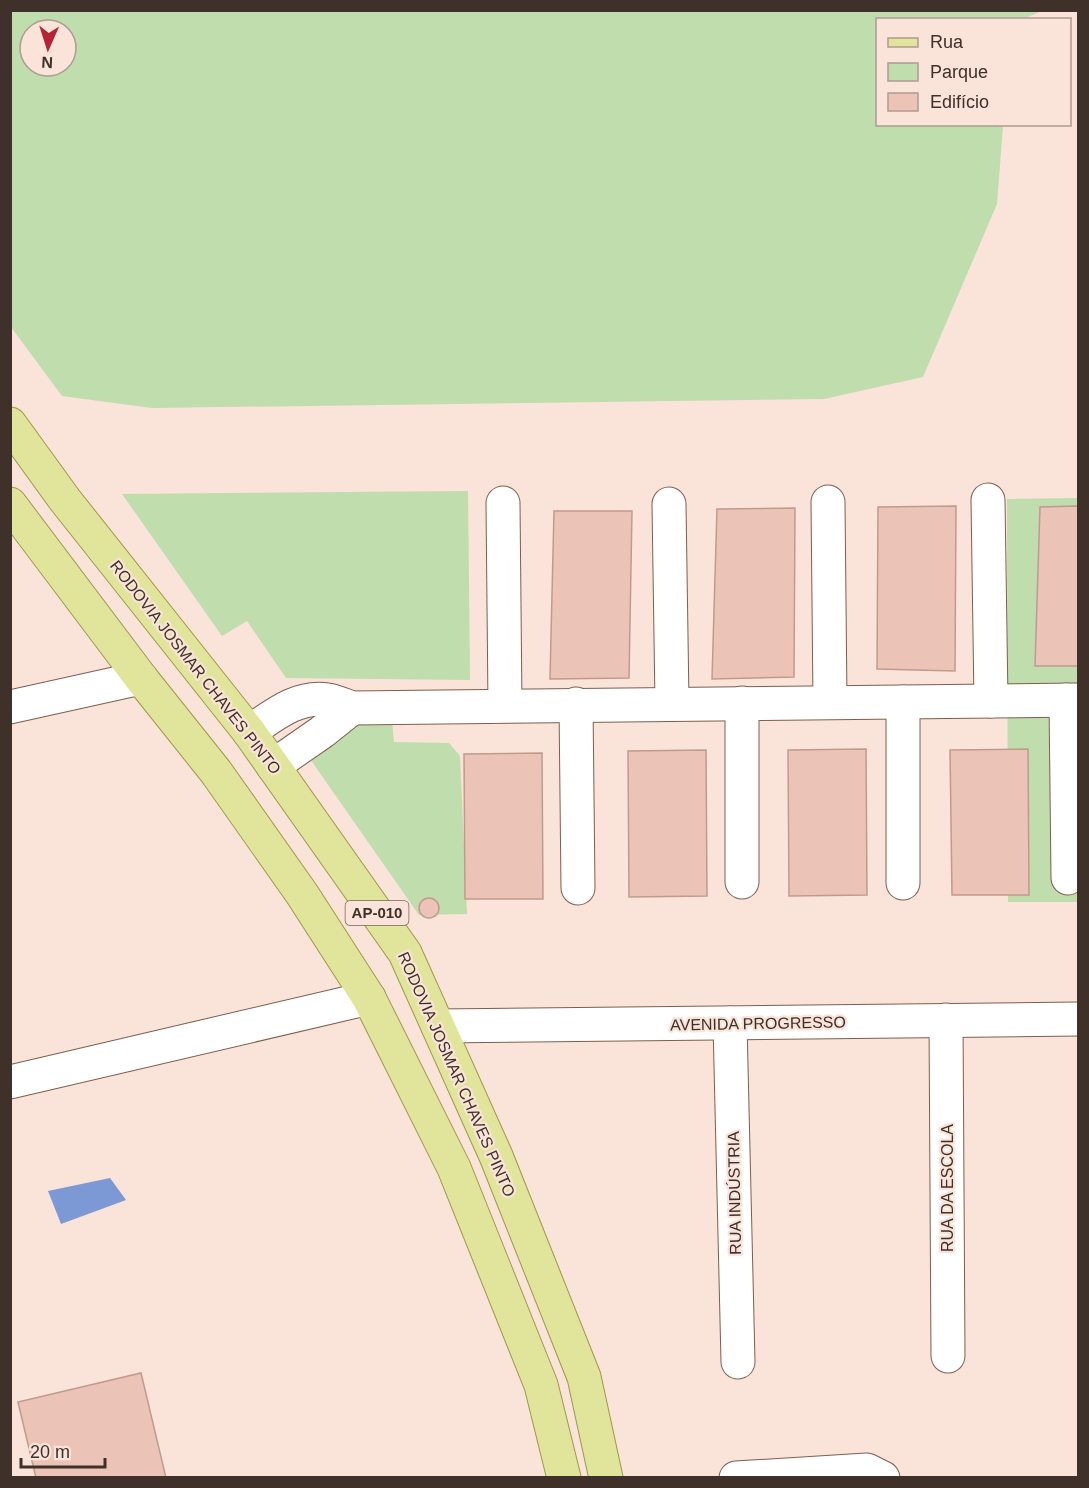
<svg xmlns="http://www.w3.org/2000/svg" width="1089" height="1488" viewBox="0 0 1089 1488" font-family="Arial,sans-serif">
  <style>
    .green { fill: #bfddad; fill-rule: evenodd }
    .water { fill: #7c98d5 }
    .building { fill: #ecc4b7; stroke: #c19a8e; stroke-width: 1.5 }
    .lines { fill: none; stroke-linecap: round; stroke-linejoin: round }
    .minor-casing { stroke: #7f5e4f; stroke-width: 35 }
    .major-casing { stroke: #9b9a48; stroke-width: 35 }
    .minor { stroke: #fff; stroke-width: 33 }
    .major { stroke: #e1e59b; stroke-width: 33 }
    .labels { text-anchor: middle; stroke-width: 4.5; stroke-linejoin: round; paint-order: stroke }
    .shield { fill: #fae3d8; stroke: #77665e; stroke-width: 1.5 }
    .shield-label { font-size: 15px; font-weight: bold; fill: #3f3029 }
    .street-label { font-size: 16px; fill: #3f3029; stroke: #fae3d8 }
  </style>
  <rect width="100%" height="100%" fill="#fae3d8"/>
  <!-- green -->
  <g class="green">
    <path d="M 11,10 L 1042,10 L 1042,11 L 1023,19 L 878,20 L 878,124 L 1003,125 L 997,204 L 923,377 L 824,399 L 152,408 L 62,396 L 11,327 ZM 30,30 L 66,30 L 66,66 L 30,66 Z"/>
    <path d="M 468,491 L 470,680 L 286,678 L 247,621 L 222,636 L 122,494 Z"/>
    <path d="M 1078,498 L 1078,902 L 1008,902 L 1007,499 Z"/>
    <path d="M 392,721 L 394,742 L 449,743 L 460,756 L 467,914 L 419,915 L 308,756 L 348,722 Z"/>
  </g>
  <!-- water -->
  <path class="water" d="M 110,1178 L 126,1200 L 61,1224 L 48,1191 Z"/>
  <!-- building -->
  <g class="building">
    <path d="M 956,506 L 955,671 L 877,669 L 878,507 Z"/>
    <path d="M 1078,506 L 1078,666 L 1035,666 L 1040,507 Z"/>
    <path d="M 795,508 L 794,677 L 712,679 L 717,509 Z"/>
    <path d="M 554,511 L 632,511 L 629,678 L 550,679 Z"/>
    <path d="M 866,749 L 867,895 L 789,896 L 788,750 Z"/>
    <path d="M 1028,749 L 1029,895 L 952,895 L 950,750 Z"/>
    <path d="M 706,750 L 707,896 L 629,897 L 628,751 Z"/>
    <path d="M 542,753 L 543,899 L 465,899 L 464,754 Z"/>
    <circle cx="429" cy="908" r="10"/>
    <path d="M 141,1373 L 166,1478 L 36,1478 L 18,1402 Z"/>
  </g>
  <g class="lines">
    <defs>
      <g id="minor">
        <path d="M 988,500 L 991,701"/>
        <path d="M 828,502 L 830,702"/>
        <path d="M 503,503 L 505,705"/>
        <path d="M 669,504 L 672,703"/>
        <path d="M 1066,700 L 1068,878"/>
        <path d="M 576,704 L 578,888"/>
        <path d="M 10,707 L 141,678"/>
        <path d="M 249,732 C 273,716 297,695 328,700 C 336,701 344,705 352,708 L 1078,700"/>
        <path d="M 273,766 L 322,732 L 352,708"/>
        <path d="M 742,882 L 742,703"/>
        <path d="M 903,883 L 903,702"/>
        <path d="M 946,1020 L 948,1356"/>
        <path d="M 730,1023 L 738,1362"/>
        <path d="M 438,1026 L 1078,1019"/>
        <path d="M 10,1082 L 369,998"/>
        <path d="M 736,1478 L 867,1470 L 883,1478"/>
      </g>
      <g id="major">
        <path d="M 10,424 L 65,500 L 249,732 L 405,953 L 496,1156 L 584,1377 L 606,1478"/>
        <path d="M 10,504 L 141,678 L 216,772 L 302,894 L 369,998 L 454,1168 L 541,1385 L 564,1478"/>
      </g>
    </defs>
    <!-- minor casing -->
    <use href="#minor" class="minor-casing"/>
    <!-- major casing -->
    <use href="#major" class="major-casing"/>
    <!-- minor -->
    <use href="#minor" class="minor"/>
    <!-- major -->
    <use href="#major" class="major"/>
  </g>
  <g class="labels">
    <!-- shield labels -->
    <rect class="shield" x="345.5" y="901" width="63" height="24" rx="4.5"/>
    <g class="shield-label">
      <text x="377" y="918">AP-010</text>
    </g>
    <!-- street labels -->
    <g class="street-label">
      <text transform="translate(196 667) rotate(52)" y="6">RODOVIA JOSMAR CHAVES PINTO</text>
      <text transform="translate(758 1023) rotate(-1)" y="6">AVENIDA PROGRESSO</text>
      <text transform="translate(457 1074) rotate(66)" y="6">RODOVIA JOSMAR CHAVES PINTO</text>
      <text transform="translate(947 1188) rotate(-90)" y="6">RUA DA ESCOLA</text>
      <text transform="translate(734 1193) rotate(-91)" y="6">RUA INDÚSTRIA</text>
    </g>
  </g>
  <!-- border -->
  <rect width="1089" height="1488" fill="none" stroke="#3f3029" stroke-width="24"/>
  <!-- legend -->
  <rect x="876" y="18" width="195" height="108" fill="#fae3d8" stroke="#af9b92" stroke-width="1.5"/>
  <rect x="888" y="38" width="30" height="9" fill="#e1e59b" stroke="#af9b92" stroke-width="1.5"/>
  <text x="930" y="48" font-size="18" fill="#3f3029">Rua</text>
  <rect x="888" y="63" width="30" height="18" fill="#bfddad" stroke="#af9b92" stroke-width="1.5"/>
  <text x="930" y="78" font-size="18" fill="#3f3029">Parque</text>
  <rect x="888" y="93" width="30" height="18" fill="#ecc4b7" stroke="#af9b92" stroke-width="1.5"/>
  <text x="930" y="108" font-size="18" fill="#3f3029">Edifício</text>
  <!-- north arrow -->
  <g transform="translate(48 48) rotate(183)"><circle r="28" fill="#fae3d8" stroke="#af9b92" stroke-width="1.5"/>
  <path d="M0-4.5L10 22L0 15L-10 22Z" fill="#b52433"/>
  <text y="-9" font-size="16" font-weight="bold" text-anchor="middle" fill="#3f3029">N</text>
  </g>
  <!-- scale -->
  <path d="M21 1458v9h84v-9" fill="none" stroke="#3f3029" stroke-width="3"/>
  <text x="30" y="1458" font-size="18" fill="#3f3029" stroke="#fae3d8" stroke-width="4.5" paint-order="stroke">20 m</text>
</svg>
